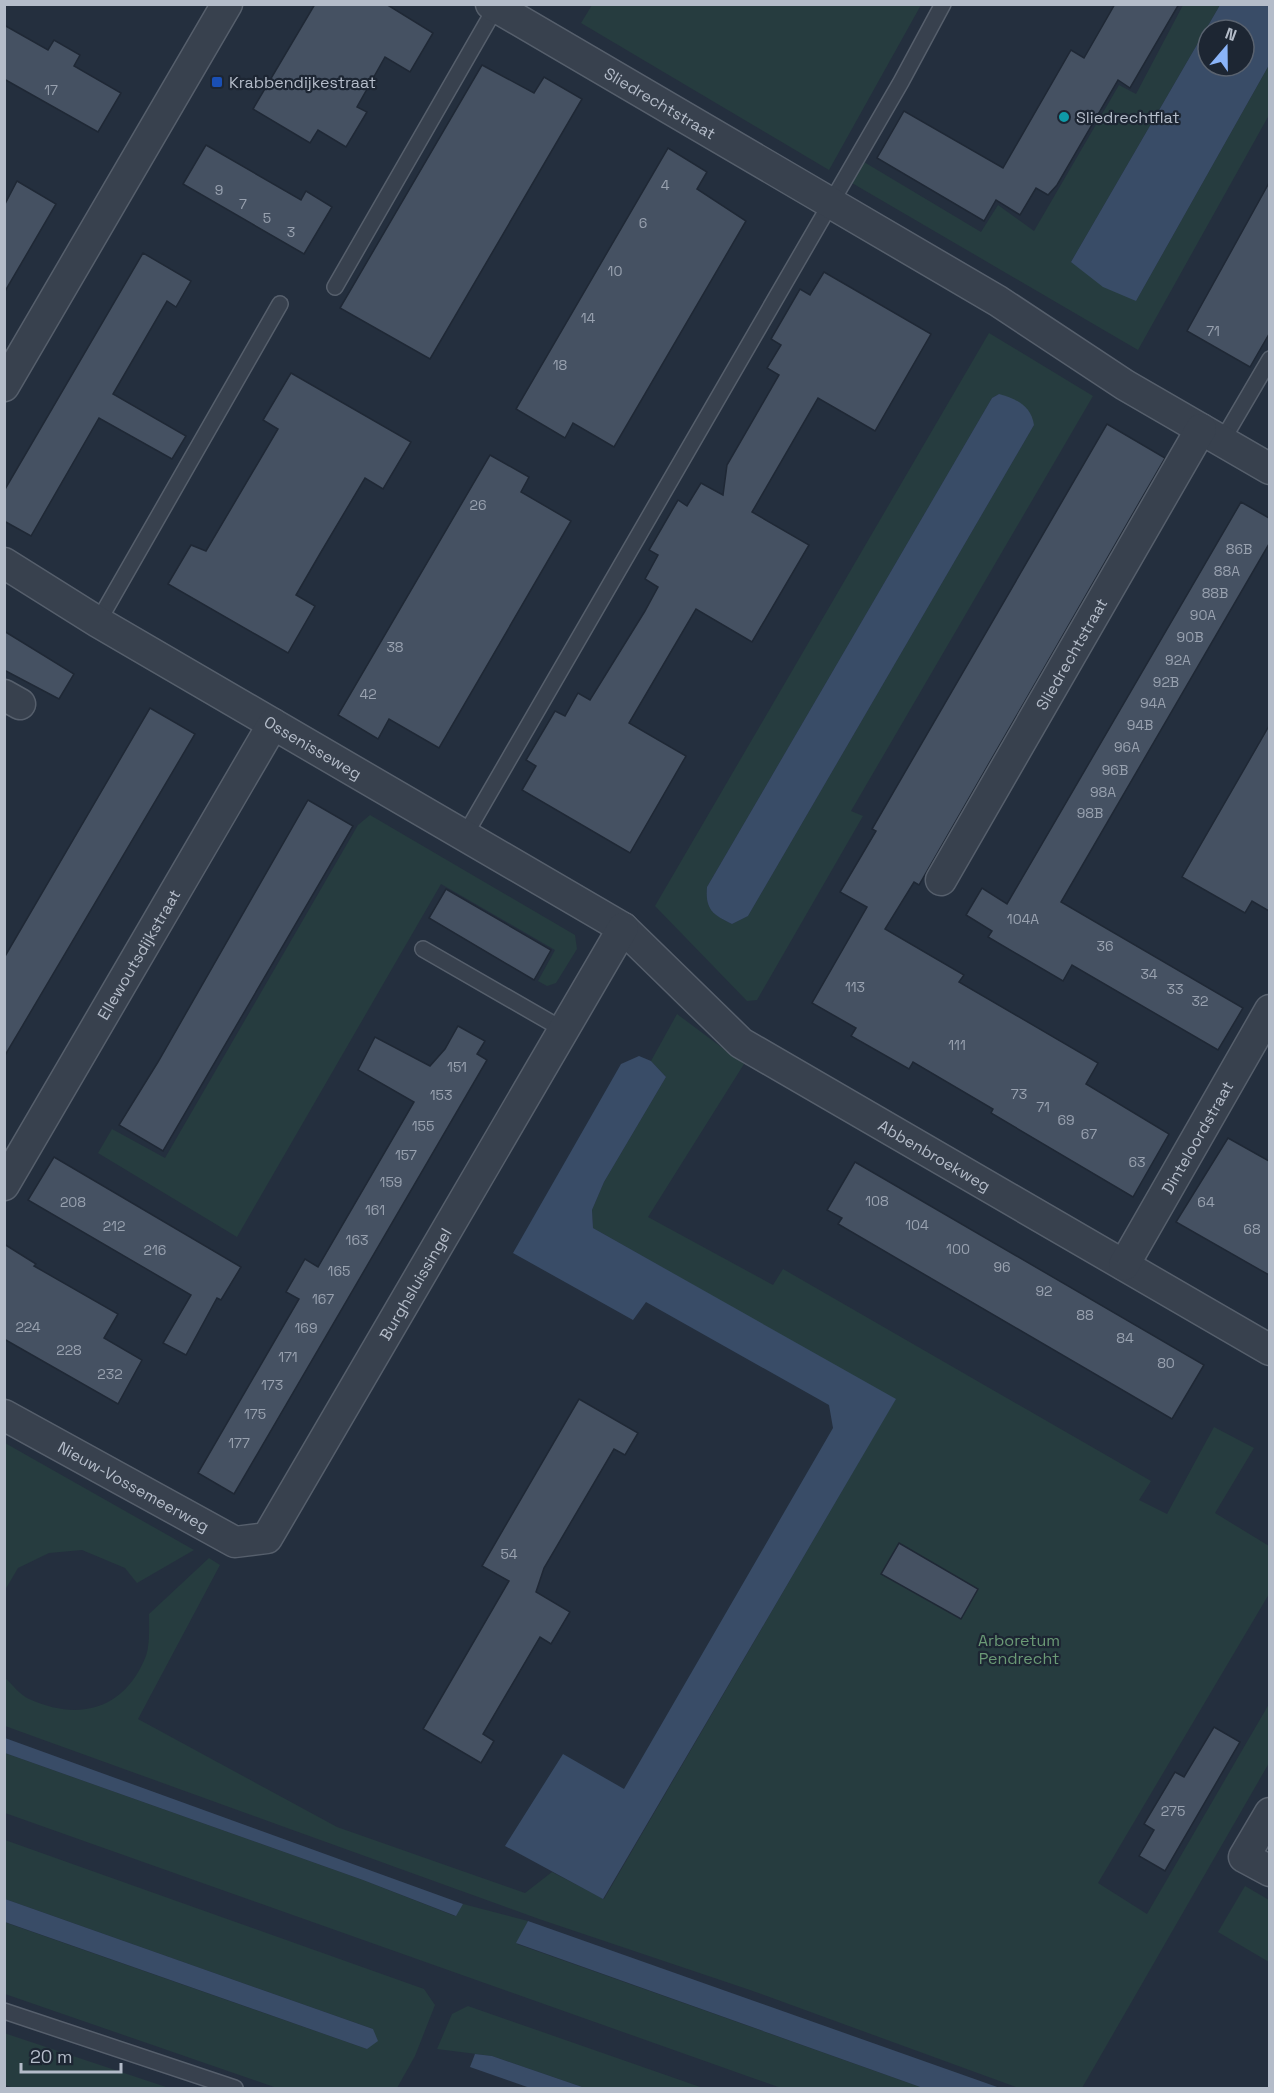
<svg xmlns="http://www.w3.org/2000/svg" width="1274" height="2093" viewBox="0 0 1274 2093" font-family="'Space Grotesk',sans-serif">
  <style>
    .green { fill: #263c3f; fill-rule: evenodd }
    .water { fill: #394c67; fill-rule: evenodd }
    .building { fill: #455162; stroke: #1f2835; stroke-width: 1.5 }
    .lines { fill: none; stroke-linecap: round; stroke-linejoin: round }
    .lane-casing { stroke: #565f6c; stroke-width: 18 }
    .street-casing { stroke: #565f6c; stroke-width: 33 }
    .lane { stroke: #38414e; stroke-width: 15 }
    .street { stroke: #38414e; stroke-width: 30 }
    .transit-dot { fill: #1a4fb4; stroke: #1d2633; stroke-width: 2 }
    .culture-dot { fill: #0f9aa8; stroke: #1d2633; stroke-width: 2 }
    .labels { text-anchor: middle; stroke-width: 4.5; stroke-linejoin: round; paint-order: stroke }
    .number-label { font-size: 14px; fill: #98a1af }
    .poi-label { font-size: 16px; fill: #b4bcc9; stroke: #1d2633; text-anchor: start }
    .street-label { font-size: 16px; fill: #b4bcc9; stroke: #1d2633 }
    .park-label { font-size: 16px; fill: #6b9a76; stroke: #1d2633 }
  </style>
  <rect width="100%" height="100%" fill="#242f3e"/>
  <!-- green -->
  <g class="green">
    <path d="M 592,5 L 921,4 L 921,5 L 829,170 L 581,23 Z"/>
    <path d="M 1183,5 L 1220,5 L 1071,262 L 1136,301 L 1269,65 L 1269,115 L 1138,350 L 852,183 L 864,162 L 981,232 L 998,205 L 1034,231 L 1119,85 L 1136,94 Z"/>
    <path d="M 989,333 L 1093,396 L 851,811 L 863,816 L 757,1000 L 747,1001 L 655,906 ZM 999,394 L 1034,425 L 748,916 L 732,924 C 713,915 705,909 707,887 L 992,398 Z"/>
    <path d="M 370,815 L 575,935 L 577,949 L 556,983 L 547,986 L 538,981 L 555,950 L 441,884 L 237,1237 L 98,1153 L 112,1129 L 165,1158 L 358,825 Z"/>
    <path d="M 677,1014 L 744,1064 L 648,1217 L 773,1285 L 783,1269 L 1151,1481 L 1139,1500 L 1167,1514 L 1214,1427 L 1254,1448 L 1215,1513 L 1269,1546 L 1269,1594 L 1098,1883 L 1147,1914 L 1269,1704 L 1269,1763 L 1082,2088 L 1019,2088 L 750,1990 L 539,1919 L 5,1726 L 4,1677 C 12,1684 20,1695 29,1699 C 80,1722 125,1709 146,1656 C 150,1644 149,1626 149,1614 L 209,1558 L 220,1565 L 138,1719 L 337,1827 L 525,1893 L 552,1872 L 604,1899 L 895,1400 L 593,1228 L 592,1210 L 604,1182 L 666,1077 L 651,1061 Z"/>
    <path d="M 5,1443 L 194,1550 L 137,1583 L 125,1568 L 82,1550 L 49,1553 L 18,1568 L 5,1590 Z"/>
    <path d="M 5,1753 L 363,1880 L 455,1916 L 463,1904 L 528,1921 L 517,1944 L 923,2088 L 781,2088 L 5,1813 Z"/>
    <path d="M 5,1840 L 424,1989 L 435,2005 L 415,2056 L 397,2088 L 277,2088 L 5,1994 L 4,1922 L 367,2049 L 373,2029 L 5,1899 Z"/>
    <path d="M 1245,1886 L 1269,1900 L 1269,1962 L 1218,1932 Z"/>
    <path d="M 468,2006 L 703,2088 L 585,2088 L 492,2056 L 437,2049 L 452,2014 Z"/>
    <path d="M 4,2033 L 169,2088 L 14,2088 L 5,2085 Z"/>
  </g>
  <!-- water -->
  <g class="water">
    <path d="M 1220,5 L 1269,5 L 1269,65 L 1136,301 L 1103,287 L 1071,262 ZM 1208,30 L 1244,30 L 1244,66 L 1208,66 Z"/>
    <path d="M 999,394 C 1017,399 1031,406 1034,425 L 748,916 L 732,924 C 713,915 705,910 707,887 L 992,398 Z"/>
    <path d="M 639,1056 L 651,1061 L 666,1077 L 604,1182 L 592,1210 L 593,1228 L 896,1399 L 603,1899 L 505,1846 L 563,1754 L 624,1789 L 833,1428 L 829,1405 L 646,1302 L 633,1320 L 513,1253 L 621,1064 Z"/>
    <path d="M 5,1738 L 463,1904 L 456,1916 L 363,1880 L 5,1753 Z"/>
    <path d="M 5,1899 L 373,2029 L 378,2041 L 367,2049 L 5,1922 Z"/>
    <path d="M 528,1921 L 1000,2088 L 923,2088 L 516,1943 Z"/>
    <path d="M 475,2054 L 492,2056 L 585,2088 L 530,2088 L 470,2067 Z"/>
  </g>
  <!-- building -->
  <g class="building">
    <path d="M 315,4 L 386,4 L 433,33 L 410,72 L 385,57 L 357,107 L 367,112 L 346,147 L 318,130 L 310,143 L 253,109 Z"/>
    <path d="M 1115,4 L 1179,4 L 1130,88 L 1118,80 L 1057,185 L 1048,195 L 1036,188 L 1020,215 L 996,200 L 984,221 L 877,158 L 904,111 L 1003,168 L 1071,50 L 1084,58 Z"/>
    <path d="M 4,25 L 48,50 L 54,40 L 80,55 L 74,66 L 121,93 L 98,132 L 4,79 Z"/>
    <path d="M 482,65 L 534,93 L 544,77 L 582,99 L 430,359 L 340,308 Z"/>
    <path d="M 206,145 L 301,200 L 306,191 L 332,207 L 304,254 L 183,184 Z"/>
    <path d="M 668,148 L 707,172 L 697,189 L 746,221 L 614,447 L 573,423 L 565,438 L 516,409 Z"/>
    <path d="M 17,181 L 56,204 L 4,293 L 4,206 Z"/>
    <path d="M 1269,183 L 1269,334 L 1250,367 L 1187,331 Z"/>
    <path d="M 143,253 L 191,281 L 176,307 L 167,301 L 113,394 L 186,436 L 172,459 L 99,418 L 31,536 L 4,521 L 4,491 Z"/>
    <path d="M 824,272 L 931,334 L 875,431 L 818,398 L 752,512 L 809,545 L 752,642 L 696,609 L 629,723 L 686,756 L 630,853 L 522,790 L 536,766 L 526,760 L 555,711 L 565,716 L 578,693 L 590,700 L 645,611 L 658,587 L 645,579 L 658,555 L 649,550 L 678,500 L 687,506 L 701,483 L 723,495 L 727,465 L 779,375 L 767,368 L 781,345 L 771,339 L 800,289 L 810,295 Z"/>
    <path d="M 291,373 L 411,442 L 383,489 L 365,478 L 321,552 L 296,595 L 315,606 L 288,653 L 168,584 L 191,545 L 206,551 L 278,429 L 263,420 Z"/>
    <path d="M 1107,424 L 1165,458 L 919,885 L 914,882 L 885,929 L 964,975 L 959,982 L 1098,1063 L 1086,1084 L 1169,1134 L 1133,1197 L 991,1113 L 993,1109 L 913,1062 L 909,1069 L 851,1036 L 856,1028 L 812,1003 L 867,907 L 840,892 L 876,831 L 872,829 Z"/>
    <path d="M 490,455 L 529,477 L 521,492 L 571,521 L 439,748 L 389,719 L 378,739 L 338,715 Z"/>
    <path d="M 1241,502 L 1269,518 L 1269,544 L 1061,902 L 1243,1008 L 1218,1050 L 1072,965 L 1063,981 L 988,937 L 992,931 L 966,915 L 982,888 L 1007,904 Z"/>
    <path d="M 4,631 L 74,674 L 59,699 L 4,670 Z"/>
    <path d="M 150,708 L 195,734 L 4,1057 L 4,958 Z"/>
    <path d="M 1269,726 L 1269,911 L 1252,901 L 1245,913 L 1182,877 Z"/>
    <path d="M 308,800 L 353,826 L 163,1151 L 119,1125 L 158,1062 Z"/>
    <path d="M 446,889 L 551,950 L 534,980 L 429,918 Z"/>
    <path d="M 458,1026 L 485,1041 L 477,1054 L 487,1060 L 234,1494 L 198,1473 L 299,1299 L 286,1292 L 305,1259 L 318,1267 L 414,1102 L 358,1070 L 375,1037 L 430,1066 L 445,1049 Z"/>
    <path d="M 1228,1138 L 1269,1161 L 1269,1275 L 1176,1222 Z"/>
    <path d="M 54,1157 L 241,1267 L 221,1300 L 217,1298 L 186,1355 L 163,1343 L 191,1295 L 28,1200 Z"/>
    <path d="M 855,1162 L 1204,1365 L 1172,1419 L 838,1224 L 842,1218 L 827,1210 Z"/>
    <path d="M 4,1244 L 36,1264 L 34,1266 L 118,1314 L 104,1338 L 142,1360 L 118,1404 L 4,1339 Z"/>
    <path d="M 579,1399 L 638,1433 L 625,1455 L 614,1449 L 544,1568 L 536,1592 L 570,1612 L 551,1644 L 540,1637 L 483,1734 L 494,1741 L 481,1763 L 423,1729 L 509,1581 L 482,1566 Z"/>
    <path d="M 899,1543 L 978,1589 L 961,1619 L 881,1574 Z"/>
    <path d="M 1214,1727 L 1240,1742 L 1165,1871 L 1139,1856 L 1154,1830 L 1144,1824 L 1175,1772 L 1184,1777 Z"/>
  </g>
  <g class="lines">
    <defs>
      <g id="lane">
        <path d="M 335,287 L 496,7"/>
        <path d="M 1222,441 L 1270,359"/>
        <path d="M 98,622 L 280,304"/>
        <path d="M 465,835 L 901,82 L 943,4"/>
        <path d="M 423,949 L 562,1029"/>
        <path d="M 4,2011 L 235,2088"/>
      </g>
      <g id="street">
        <path id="s1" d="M 491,4 L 998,301 L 1125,385 L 1270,469"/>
        <path d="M 4,386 L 227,4"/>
        <path id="s2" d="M 4,563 L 98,622 L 623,928 L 741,1043 L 1270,1350"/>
        <path d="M 4,695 L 20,704"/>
        <path id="s3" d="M 941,880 L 1201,429"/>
        <path id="s4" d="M 4,1185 L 273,724"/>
        <path id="s5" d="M 1124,1265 L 1270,1010"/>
        <path id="s6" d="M 4,1415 L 235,1542 L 267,1538 L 623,928"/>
        <path d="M 1270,1813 L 1244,1857 L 1270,1871"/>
      </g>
    </defs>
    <!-- lane casing -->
    <use href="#lane" class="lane-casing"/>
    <!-- street casing -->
    <use href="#street" class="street-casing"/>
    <!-- lane -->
    <use href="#lane" class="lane"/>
    <!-- street -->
    <use href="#street" class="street"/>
  </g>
  <!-- markers -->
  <rect class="transit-dot" x="211" y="76" width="12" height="12" rx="3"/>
  <circle class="culture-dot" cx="1064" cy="117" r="6"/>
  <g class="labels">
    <!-- number labels -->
    <g class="number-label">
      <text x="51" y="95">17</text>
      <text x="665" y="190">4</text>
      <text x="219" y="195">9</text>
      <text x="243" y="209">7</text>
      <text x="267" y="223">5</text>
      <text x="643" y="228">6</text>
      <text x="291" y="237">3</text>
      <text x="615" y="276">10</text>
      <text x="588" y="323">14</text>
      <text x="1213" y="336">71</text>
      <text x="560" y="370">18</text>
      <text x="478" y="510">26</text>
      <text x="1239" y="554">86B</text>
      <text x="1227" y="576">88A</text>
      <text x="1215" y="598">88B</text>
      <text x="1203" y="620">90A</text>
      <text x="1190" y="642">90B</text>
      <text x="395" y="652">38</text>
      <text x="1178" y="665">92A</text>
      <text x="1166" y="687">92B</text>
      <text x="368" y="699">42</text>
      <text x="1153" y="708">94A</text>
      <text x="1140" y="730">94B</text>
      <text x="1127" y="752">96A</text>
      <text x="1115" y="775">96B</text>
      <text x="1103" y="797">98A</text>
      <text x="1090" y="818">98B</text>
      <text x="1023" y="924">104A</text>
      <text x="1105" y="951">36</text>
      <text x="1149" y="979">34</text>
      <text x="855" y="992">113</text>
      <text x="1175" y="994">33</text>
      <text x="1200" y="1006">32</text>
      <text x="957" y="1050">111</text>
      <text x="457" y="1072">151</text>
      <text x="1019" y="1099">73</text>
      <text x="441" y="1100">153</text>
      <text x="1043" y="1112">71</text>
      <text x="1066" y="1125">69</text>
      <text x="423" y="1131">155</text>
      <text x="1089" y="1139">67</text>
      <text x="406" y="1160">157</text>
      <text x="1137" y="1167">63</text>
      <text x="391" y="1187">159</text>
      <text x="877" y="1206">108</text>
      <text x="73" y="1207">208</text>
      <text x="1206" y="1207">64</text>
      <text x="375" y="1215">161</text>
      <text x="917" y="1230">104</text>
      <text x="114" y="1231">212</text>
      <text x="1252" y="1234">68</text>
      <text x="357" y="1245">163</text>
      <text x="958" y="1254">100</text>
      <text x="155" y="1255">216</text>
      <text x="1002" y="1272">96</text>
      <text x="339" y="1276">165</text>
      <text x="1044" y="1296">92</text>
      <text x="323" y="1304">167</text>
      <text x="1085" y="1320">88</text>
      <text x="28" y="1332">224</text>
      <text x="306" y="1333">169</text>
      <text x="1125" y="1343">84</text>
      <text x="69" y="1355">228</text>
      <text x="288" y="1362">171</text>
      <text x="1166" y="1368">80</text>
      <text x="110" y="1379">232</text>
      <text x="272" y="1390">173</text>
      <text x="255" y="1419">175</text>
      <text x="239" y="1448">177</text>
      <text x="509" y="1559">54</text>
      <text x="1173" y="1816">275</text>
    </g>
    <!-- poi labels -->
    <g class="poi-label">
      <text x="229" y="88">Krabbendijkestraat</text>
      <text x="1076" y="123">Sliedrechtflat</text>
    </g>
    <!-- street labels -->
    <g class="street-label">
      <text dy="6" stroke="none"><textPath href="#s1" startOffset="196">Sliedrechtstraat</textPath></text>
      <text dy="6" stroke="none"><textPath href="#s3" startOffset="261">Sliedrechtstraat</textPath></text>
      <text dy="6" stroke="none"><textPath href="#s2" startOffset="360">Ossenisseweg</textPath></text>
      <text dy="6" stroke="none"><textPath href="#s4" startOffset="267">Ellewoutsdijkstraat</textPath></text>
      <text dy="6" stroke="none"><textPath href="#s5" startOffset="147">Dinteloordstraat</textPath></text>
      <text dy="6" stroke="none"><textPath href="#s2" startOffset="1107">Abbenbroekweg</textPath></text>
      <text dy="6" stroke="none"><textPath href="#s6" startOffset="590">Burghsluissingel</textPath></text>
      <text dy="6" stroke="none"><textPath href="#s6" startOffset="148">Nieuw-Vossemeerweg</textPath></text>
    </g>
    <!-- park labels -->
    <g class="park-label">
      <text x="1019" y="1646">Arboretum<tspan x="1019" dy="18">Pendrecht</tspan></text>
    </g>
  </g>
  <!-- border -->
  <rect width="1274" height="2093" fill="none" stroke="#b4bcc9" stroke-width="12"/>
  <!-- north arrow -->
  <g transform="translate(1226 48) rotate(20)"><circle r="28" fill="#1d2633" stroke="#59626f" stroke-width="1.5"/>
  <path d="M0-4.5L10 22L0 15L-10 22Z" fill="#8ab4f8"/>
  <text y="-9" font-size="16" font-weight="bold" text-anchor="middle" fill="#b4bcc9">N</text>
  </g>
  <!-- scale -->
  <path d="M21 2063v9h100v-9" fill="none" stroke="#b4bcc9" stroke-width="3"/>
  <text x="30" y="2063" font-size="18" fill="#b4bcc9" stroke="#1d2633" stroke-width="4.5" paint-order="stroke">20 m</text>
</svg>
